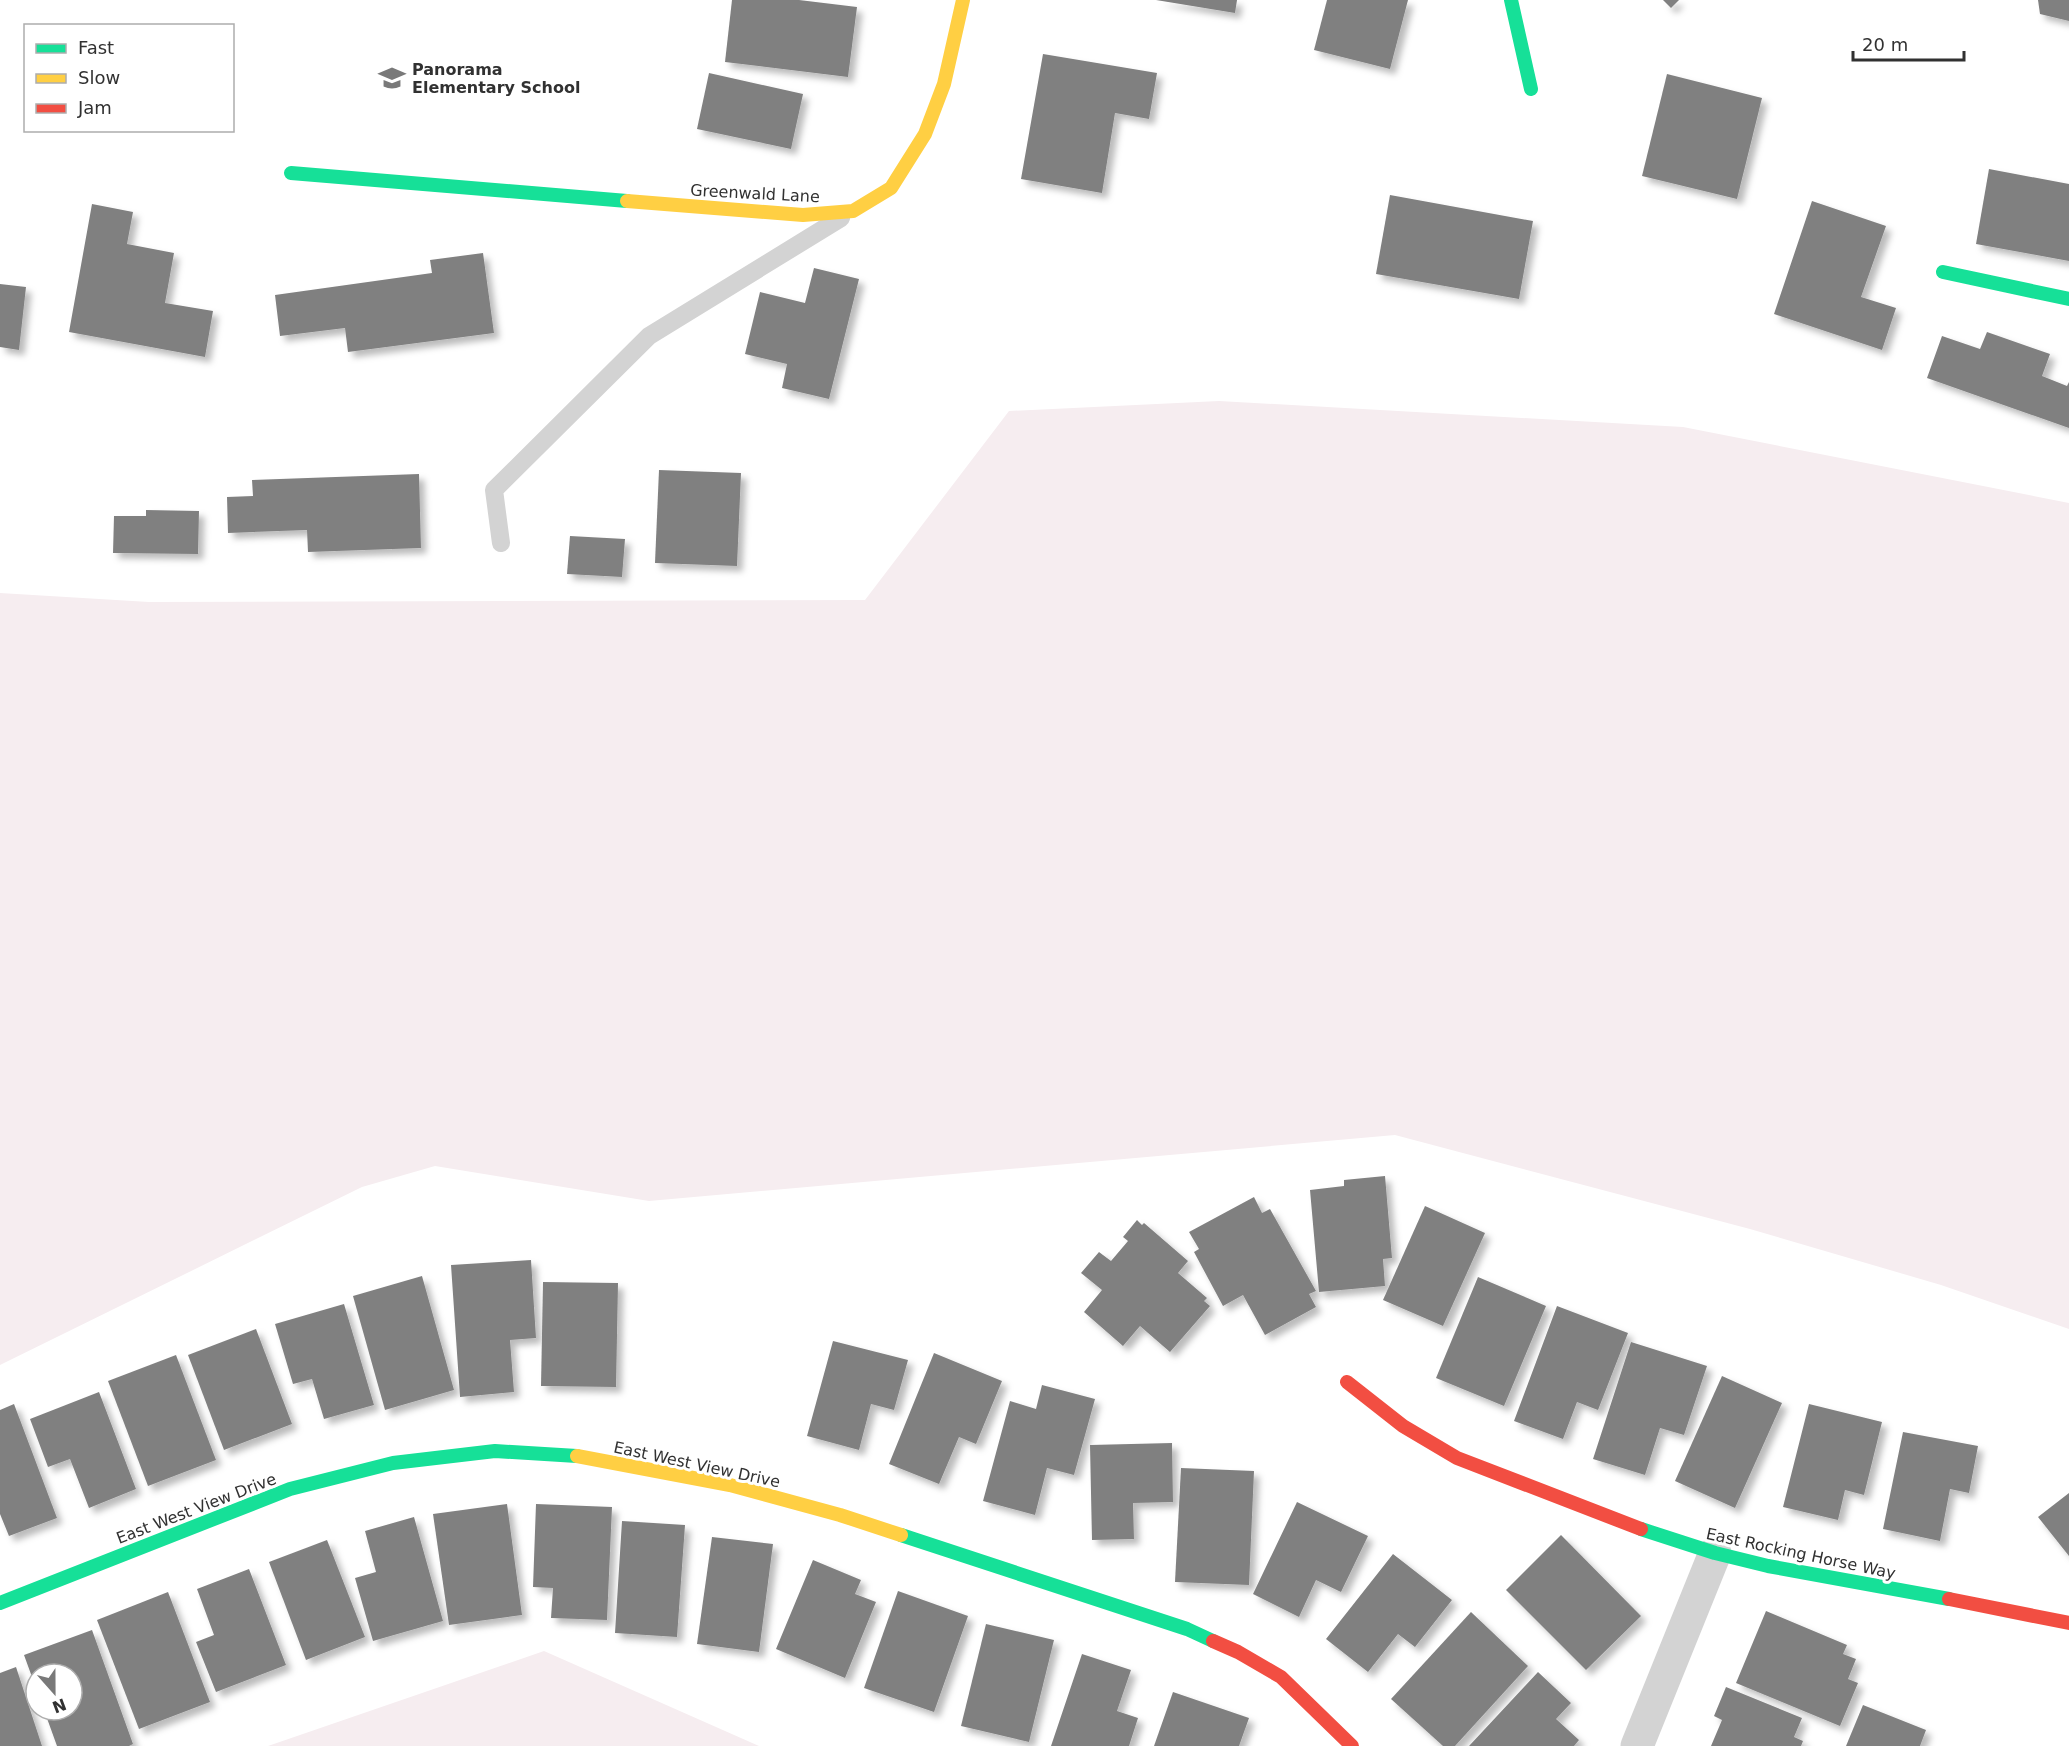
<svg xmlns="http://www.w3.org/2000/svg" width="2069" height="1746" viewBox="0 0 2069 1746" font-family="'DejaVu Sans',sans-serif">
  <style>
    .grass { fill: #f6edf0 }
    .building { fill: #808080; filter: url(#shadow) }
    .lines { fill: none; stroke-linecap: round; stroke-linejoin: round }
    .lane { stroke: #d3d3d3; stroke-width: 18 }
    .street { stroke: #d3d3d3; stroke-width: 33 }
    .fast { stroke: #16e098; stroke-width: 14 }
    .slow { stroke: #ffcf43; stroke-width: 14 }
    .jam { stroke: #f24e42; stroke-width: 14 }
    .labels { text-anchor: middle; stroke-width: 6; stroke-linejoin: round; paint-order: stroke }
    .poi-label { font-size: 16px; font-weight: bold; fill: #313131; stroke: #fff; text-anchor: start }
    .street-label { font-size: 16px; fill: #313131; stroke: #fff }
  </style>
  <defs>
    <filter id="shadow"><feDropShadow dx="5.5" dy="5.5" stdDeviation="3" flood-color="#0004"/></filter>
  </defs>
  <rect width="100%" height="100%" fill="#fff"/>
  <!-- grass -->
  <g class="grass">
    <path d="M 1219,401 L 1683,427 L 2069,503 L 2069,1329 L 1941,1285 L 1750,1229 L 1395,1135 L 649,1201 L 435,1166 L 362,1187 L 0,1365 L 0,593 L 149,602 L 865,600 L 1009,411 Z"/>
    <path d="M 544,1651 L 759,1746 L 268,1746 Z"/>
  </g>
  <!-- building -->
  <g class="building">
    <path d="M 732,0 L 799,0 L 857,7 L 848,77 L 725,62 Z"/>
    <path d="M 1156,0 L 1237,0 L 1235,13 Z"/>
    <path d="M 1327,0 L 1408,0 L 1390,69 L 1314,50 Z"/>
    <path d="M 1663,0 L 1679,0 L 1671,8 Z"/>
    <path d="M 2038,0 L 2069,0 L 2069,21 L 2040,14 Z"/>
    <path d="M 1043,54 L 1157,73 L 1149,119 L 1115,113 L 1102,193 L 1021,179 Z"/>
    <path d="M 709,73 L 803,94 L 791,149 L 697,129 Z"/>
    <path d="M 1667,74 L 1762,98 L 1737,199 L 1642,176 Z"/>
    <path d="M 1989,169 L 2069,184 L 2069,261 L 1976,244 Z"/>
    <path d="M 1390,195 L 1533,221 L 1519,299 L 1376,274 Z"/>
    <path d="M 1812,201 L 1886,226 L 1861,297 L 1896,308 L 1882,350 L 1774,314 Z"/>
    <path d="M 92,204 L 133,212 L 127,244 L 174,253 L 165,303 L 213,311 L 205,357 L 69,332 Z"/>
    <path d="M 483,253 L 494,333 L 348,352 L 345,328 L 280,336 L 275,295 L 432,273 L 430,260 Z"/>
    <path d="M 814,268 L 859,279 L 829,399 L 782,388 L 787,364 L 745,354 L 760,292 L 805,303 Z"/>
    <path d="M 0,284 L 26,287 L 19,350 L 0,347 Z"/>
    <path d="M 1987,332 L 2050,354 L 2042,376 L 2067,386 L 2069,382 L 2069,428 L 1927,378 L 1942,336 L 1980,349 Z"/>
    <path d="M 659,470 L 741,473 L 737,566 L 655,563 Z"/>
    <path d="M 419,474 L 421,548 L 308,552 L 307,530 L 228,533 L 227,497 L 253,496 L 252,480 Z"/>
    <path d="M 146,510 L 199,511 L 198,554 L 113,553 L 114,516 L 146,516 Z"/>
    <path d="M 570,536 L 625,539 L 622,577 L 567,574 Z"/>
    <path d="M 1385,1176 L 1392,1258 L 1383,1259 L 1385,1286 L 1319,1292 L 1310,1190 L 1344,1186 L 1344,1180 Z"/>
    <path d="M 1254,1197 L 1262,1213 L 1270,1209 L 1316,1291 L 1309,1294 L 1316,1307 L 1265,1335 L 1243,1295 L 1223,1306 L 1194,1252 L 1199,1249 L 1189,1232 Z"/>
    <path d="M 1425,1206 L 1485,1233 L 1443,1326 L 1383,1300 Z"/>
    <path d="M 1137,1220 L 1142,1225 L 1144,1223 L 1188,1261 L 1178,1273 L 1207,1298 L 1204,1301 L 1210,1306 L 1170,1352 L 1140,1326 L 1123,1346 L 1084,1312 L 1102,1290 L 1081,1273 L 1099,1252 L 1111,1261 L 1128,1241 L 1123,1237 Z"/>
    <path d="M 531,1260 L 536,1338 L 510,1340 L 514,1392 L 460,1397 L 451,1265 Z"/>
    <path d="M 422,1276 L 454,1390 L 385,1410 L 353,1296 Z"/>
    <path d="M 1478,1277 L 1546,1306 L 1504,1406 L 1436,1378 Z"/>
    <path d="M 543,1282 L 618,1283 L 616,1387 L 541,1386 Z"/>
    <path d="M 344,1304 L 374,1405 L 324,1419 L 312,1379 L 293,1384 L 275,1324 Z"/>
    <path d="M 1557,1306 L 1628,1333 L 1598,1410 L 1577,1402 L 1563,1439 L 1514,1421 Z"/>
    <path d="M 256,1329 L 292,1424 L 224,1450 L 188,1355 Z"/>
    <path d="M 833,1341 L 908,1360 L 894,1410 L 871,1404 L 859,1450 L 807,1436 Z"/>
    <path d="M 1631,1342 L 1707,1366 L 1684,1435 L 1660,1428 L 1645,1475 L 1593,1459 Z"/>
    <path d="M 934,1353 L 1002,1381 L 976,1444 L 959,1437 L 939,1484 L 889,1464 Z"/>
    <path d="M 176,1355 L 216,1460 L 148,1486 L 108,1381 Z"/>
    <path d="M 1722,1376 L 1782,1403 L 1735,1508 L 1675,1481 Z"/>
    <path d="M 1042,1385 L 1095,1399 L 1074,1475 L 1047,1468 L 1035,1515 L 983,1501 L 1010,1401 L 1036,1409 Z"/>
    <path d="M 99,1392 L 136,1489 L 89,1508 L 70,1459 L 48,1467 L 30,1419 Z"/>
    <path d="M 14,1404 L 57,1518 L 9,1536 L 0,1514 L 0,1410 Z"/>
    <path d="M 1809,1404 L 1882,1422 L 1864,1495 L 1845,1490 L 1838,1520 L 1783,1507 Z"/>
    <path d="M 1903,1432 L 1978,1446 L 1969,1493 L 1950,1489 L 1940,1541 L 1883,1529 Z"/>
    <path d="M 1172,1443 L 1173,1502 L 1133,1503 L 1134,1539 L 1092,1540 L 1090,1445 Z"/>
    <path d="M 1181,1468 L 1254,1471 L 1249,1585 L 1175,1582 Z"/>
    <path d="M 2069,1493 L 2069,1556 L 2038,1517 Z"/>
    <path d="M 1297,1502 L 1368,1536 L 1341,1592 L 1316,1580 L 1299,1617 L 1253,1594 Z"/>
    <path d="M 507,1504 L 522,1615 L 449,1625 L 433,1514 Z"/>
    <path d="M 536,1504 L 612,1507 L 607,1620 L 551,1618 L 553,1588 L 533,1587 Z"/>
    <path d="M 414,1517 L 443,1621 L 373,1641 L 355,1578 L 376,1572 L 365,1531 Z"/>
    <path d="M 622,1521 L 685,1525 L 677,1637 L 615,1633 Z"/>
    <path d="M 1561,1535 L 1641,1616 L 1586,1670 L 1506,1590 Z"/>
    <path d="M 712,1537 L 773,1544 L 759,1652 L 697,1644 Z"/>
    <path d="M 327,1540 L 365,1637 L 306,1660 L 269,1562 Z"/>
    <path d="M 1393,1554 L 1452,1600 L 1415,1647 L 1398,1634 L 1368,1672 L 1326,1639 Z"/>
    <path d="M 813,1560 L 861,1580 L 855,1594 L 876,1602 L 845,1678 L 776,1649 Z"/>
    <path d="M 249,1569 L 286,1665 L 216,1692 L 196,1642 L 214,1635 L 197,1589 Z"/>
    <path d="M 898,1591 L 968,1616 L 934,1712 L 864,1688 Z"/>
    <path d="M 168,1592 L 210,1702 L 139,1729 L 97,1620 Z"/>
    <path d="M 1766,1611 L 1847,1645 L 1843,1654 L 1856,1659 L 1848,1679 L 1858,1683 L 1840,1726 L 1736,1683 Z"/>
    <path d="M 1471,1612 L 1528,1666 L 1455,1746 L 1443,1746 L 1391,1699 Z"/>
    <path d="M 986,1624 L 1054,1640 L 1029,1742 L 961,1726 Z"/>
    <path d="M 92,1630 L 133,1744 L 129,1746 L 57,1746 L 44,1710 L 72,1710 L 72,1674 L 36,1674 L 36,1688 L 24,1655 Z"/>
    <path d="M 1082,1654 L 1131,1670 L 1117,1711 L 1138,1718 L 1129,1746 L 1051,1746 Z"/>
    <path d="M 16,1667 L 42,1746 L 0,1746 L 0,1673 Z"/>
    <path d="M 1538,1672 L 1571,1703 L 1556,1719 L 1579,1740 L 1574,1746 L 1469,1746 Z"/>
    <path d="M 1726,1687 L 1802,1718 L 1794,1737 L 1803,1741 L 1801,1746 L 1711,1746 L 1722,1720 L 1714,1716 Z"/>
    <path d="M 1173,1692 L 1249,1718 L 1239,1746 L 1154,1746 Z"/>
    <path d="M 1863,1705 L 1926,1730 L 1920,1746 L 1846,1746 Z"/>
  </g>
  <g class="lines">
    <!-- lane -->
    <path class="lane" d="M 501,543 L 494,490 L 649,336 L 841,218"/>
    <!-- street -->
    <path class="street" d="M 1637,1746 L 1715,1553"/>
    <!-- fast -->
    <g class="fast">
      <path d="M 1511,0 L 1531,89"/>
      <path d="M 291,173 L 627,201"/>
      <path d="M 1943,272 L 2069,299"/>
      <path d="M 1641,1529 L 1715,1553 L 1768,1566 L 1949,1599"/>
      <path d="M 901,1535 L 1187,1629 L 1213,1641"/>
      <path d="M 0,1603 L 290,1489 L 393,1463 L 495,1451 L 577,1456"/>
    </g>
    <!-- slow -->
    <g class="slow">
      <path d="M 627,201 L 803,215 L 853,211 L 891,188 L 925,134 L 944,84 L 963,0"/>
      <path d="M 577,1456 L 730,1485 L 840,1515 L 901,1535"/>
    </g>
    <!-- jam -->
    <g class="jam">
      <path d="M 1347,1382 L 1403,1426 L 1457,1458 L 1641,1529"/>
      <path d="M 1949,1599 L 2069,1623"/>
      <path d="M 1213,1641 L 1238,1652 L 1281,1677 L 1352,1746"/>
    </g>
  </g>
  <!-- icons -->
  <defs>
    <symbol id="school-bare" viewBox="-9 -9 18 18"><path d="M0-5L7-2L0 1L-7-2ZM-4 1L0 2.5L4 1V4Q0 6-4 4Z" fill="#797979" stroke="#fff" stroke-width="2.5" paint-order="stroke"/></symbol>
  </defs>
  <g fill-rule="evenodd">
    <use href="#school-bare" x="373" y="59" width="38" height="38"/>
  </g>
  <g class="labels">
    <!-- poi labels -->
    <g class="poi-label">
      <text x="412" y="75">Panorama<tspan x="412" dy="18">Elementary School</tspan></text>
    </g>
    <!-- street labels -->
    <g class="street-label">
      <text transform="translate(755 193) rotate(3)" y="6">Greenwald Lane</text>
      <text transform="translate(697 1464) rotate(12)" y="6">East West View Drive</text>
      <text transform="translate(196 1508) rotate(-21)" y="6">East West View Drive</text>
      <text transform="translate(1801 1553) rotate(12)" y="6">East Rocking Horse Way</text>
    </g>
  </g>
  <!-- legend -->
  <rect x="24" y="24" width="210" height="108" fill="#ffffff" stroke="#adadad" stroke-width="1.5"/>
  <rect x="36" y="44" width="30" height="9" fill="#16e098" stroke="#adadad" stroke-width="1.5"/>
  <text x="78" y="54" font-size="18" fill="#313131">Fast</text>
  <rect x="36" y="74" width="30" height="9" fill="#ffcf43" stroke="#adadad" stroke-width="1.5"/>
  <text x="78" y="84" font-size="18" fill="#313131">Slow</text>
  <rect x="36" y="104" width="30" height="9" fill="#f24e42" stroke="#adadad" stroke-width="1.5"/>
  <text x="78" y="114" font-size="18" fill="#313131">Jam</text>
  <!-- north arrow -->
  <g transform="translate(54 1692) rotate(159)"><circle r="28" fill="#ffffff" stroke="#adadad" stroke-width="1.5"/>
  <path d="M0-4.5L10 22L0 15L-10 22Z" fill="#797979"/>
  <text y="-9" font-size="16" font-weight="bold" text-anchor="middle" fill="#313131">N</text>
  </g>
  <!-- scale -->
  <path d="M1853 51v9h111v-9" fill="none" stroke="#313131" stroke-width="3"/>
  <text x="1862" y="51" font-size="18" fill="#313131" stroke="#ffffff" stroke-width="4.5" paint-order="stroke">20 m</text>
</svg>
